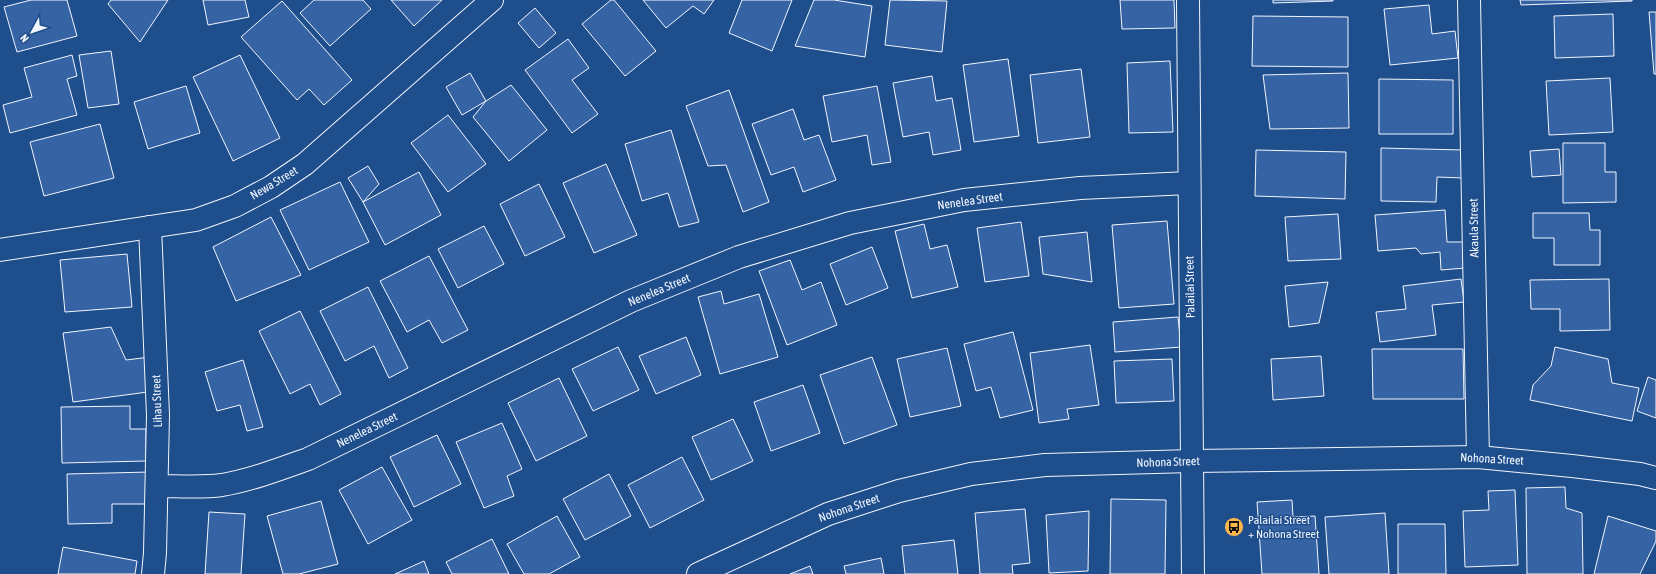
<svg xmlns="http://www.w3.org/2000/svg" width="1656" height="574" viewBox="0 0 1656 574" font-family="'Asap Condensed',sans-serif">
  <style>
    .building { fill: #3563a3; stroke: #f2f6ff }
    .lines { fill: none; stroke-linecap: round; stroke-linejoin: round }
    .street-casing { stroke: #f2f6ff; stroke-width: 24 }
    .secondary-casing { stroke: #f2f6ff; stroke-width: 24 }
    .street { stroke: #1f4e8c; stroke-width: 22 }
    .secondary { stroke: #1f4e8c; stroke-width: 22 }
    .labels { text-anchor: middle; stroke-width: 3; stroke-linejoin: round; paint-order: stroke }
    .street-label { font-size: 12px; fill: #f2f6ff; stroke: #1f4e8c }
    .poi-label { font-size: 12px; fill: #f2f6ff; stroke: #1f4e8c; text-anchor: start }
  </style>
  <rect width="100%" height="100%" fill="#1f4e8c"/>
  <!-- building -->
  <g class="building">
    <path d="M 31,0 L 67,0 L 77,36 L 17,52 L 4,7 Z"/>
    <path d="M 111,0 L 168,0 L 140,42 L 108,4 Z"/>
    <path d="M 203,0 L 245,0 L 249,17 L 208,25 Z"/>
    <path d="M 314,0 L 363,0 L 371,9 L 330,46 L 300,13 Z"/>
    <path d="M 391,0 L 442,0 L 414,26 Z"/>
    <path d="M 611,0 L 614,0 L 656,51 L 625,76 L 582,24 Z"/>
    <path d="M 643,0 L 714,0 L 704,14 L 693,6 L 666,28 Z"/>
    <path d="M 742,0 L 792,0 L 772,51 L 729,33 Z"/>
    <path d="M 814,0 L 834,0 L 872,6 L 865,57 L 795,46 Z"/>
    <path d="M 890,0 L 947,1 L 942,52 L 885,45 Z"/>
    <path d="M 1120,0 L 1174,0 L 1175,28 L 1122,29 Z"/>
    <path d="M 1273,0 L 1333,0 L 1333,1 L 1273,3 Z"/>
    <path d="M 1520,0 L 1632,0 L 1632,1 L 1521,5 Z"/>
    <path d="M 282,1 L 352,80 L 324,105 L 309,89 L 297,100 L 241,37 Z"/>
    <path d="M 1429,5 L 1432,34 L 1455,31 L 1458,58 L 1390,65 L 1384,9 Z"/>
    <path d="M 535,8 L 556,33 L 539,48 L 518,23 Z"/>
    <path d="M 1649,12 L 1656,12 L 1656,74 L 1654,74 Z"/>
    <path d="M 1613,14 L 1614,56 L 1555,58 L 1554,16 Z"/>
    <path d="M 1253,16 L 1348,17 L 1348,67 L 1252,66 Z"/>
    <path d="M 568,39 L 589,68 L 572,80 L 598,114 L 572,133 L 525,70 Z"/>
    <path d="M 111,51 L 119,104 L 88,108 L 79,55 Z"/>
    <path d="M 72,55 L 77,76 L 67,79 L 77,115 L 10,133 L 3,105 L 32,97 L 24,68 Z"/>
    <path d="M 240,55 L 280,138 L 233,161 L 193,77 Z"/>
    <path d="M 1008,59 L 1019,136 L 974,142 L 963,65 Z"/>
    <path d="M 1170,61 L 1173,132 L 1129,133 L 1127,63 Z"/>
    <path d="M 1081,69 L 1090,137 L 1038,143 L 1030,75 Z"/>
    <path d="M 470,73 L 486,101 L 462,115 L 446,87 Z"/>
    <path d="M 1348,73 L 1349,128 L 1270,129 L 1263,75 Z"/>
    <path d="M 932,76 L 936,101 L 952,98 L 961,150 L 933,155 L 929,132 L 903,137 L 893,83 Z"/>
    <path d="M 1610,78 L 1613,132 L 1549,135 L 1546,81 Z"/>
    <path d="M 1379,79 L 1453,80 L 1453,134 L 1379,134 Z"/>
    <path d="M 511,85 L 547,130 L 509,161 L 473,117 L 486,101 Z"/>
    <path d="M 186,86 L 200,133 L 148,149 L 134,102 Z"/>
    <path d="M 877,86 L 891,162 L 872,165 L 867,135 L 832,142 L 823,96 Z"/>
    <path d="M 729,90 L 769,202 L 743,212 L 726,165 L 708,166 L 686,106 Z"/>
    <path d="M 793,109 L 804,140 L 819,135 L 836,180 L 803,192 L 794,167 L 771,175 L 752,124 Z"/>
    <path d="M 448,115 L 486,164 L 448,192 L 411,143 Z"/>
    <path d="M 100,124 L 114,178 L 44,196 L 30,142 Z"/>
    <path d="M 671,130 L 699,222 L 679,227 L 668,193 L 642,201 L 625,144 Z"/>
    <path d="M 1563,143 L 1605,143 L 1605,172 L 1616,172 L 1616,202 L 1563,203 Z"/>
    <path d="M 1381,148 L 1463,150 L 1463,178 L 1437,177 L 1436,202 L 1381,201 Z"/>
    <path d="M 1559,149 L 1561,175 L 1532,177 L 1530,151 Z"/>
    <path d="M 1256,150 L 1346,152 L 1345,199 L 1255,196 Z"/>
    <path d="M 606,164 L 637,235 L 594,253 L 563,183 Z"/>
    <path d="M 368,166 L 379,184 L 363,202 L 348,178 Z"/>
    <path d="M 419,172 L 441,215 L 385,245 L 363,202 Z"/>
    <path d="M 340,182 L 369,242 L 309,270 L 280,210 Z"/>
    <path d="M 539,184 L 565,237 L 525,256 L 500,204 Z"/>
    <path d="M 1445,210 L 1447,242 L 1463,242 L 1465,268 L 1441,270 L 1440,252 L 1421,254 L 1416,248 L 1378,251 L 1375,215 Z"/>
    <path d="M 1533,213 L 1589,213 L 1590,230 L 1600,230 L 1600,265 L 1554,265 L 1554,238 L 1533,238 Z"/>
    <path d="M 1338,214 L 1341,259 L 1288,261 L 1285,217 Z"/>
    <path d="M 271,217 L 301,275 L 236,301 L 213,247 Z"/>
    <path d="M 1167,221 L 1174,304 L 1119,308 L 1112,225 Z"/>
    <path d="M 1021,222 L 1029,276 L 985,282 L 977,228 Z"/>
    <path d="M 924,224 L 930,249 L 947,245 L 958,287 L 912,298 L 895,231 Z"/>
    <path d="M 484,226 L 504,264 L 458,288 L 438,249 Z"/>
    <path d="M 1087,232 L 1092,282 L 1043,274 L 1039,237 Z"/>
    <path d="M 872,247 L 888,288 L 846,305 L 830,264 Z"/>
    <path d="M 127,254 L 132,307 L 65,312 L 60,260 Z"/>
    <path d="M 429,256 L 468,330 L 442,343 L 429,320 L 407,332 L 380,281 Z"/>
    <path d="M 790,260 L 802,290 L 821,282 L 837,325 L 787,345 L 759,271 Z"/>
    <path d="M 1461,279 L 1464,302 L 1432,305 L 1436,335 L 1380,342 L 1376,312 L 1406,309 L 1403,286 Z"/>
    <path d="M 1609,279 L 1610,330 L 1560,331 L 1560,309 L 1531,309 L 1530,280 Z"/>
    <path d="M 1328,282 L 1319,323 L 1289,327 L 1285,286 Z"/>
    <path d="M 368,287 L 408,368 L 389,378 L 374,346 L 345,361 L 320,311 Z"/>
    <path d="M 721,291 L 724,304 L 759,294 L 778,357 L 720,374 L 698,297 Z"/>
    <path d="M 300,311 L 341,394 L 320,405 L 310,384 L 290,394 L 259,331 Z"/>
    <path d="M 1178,317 L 1181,347 L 1115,352 L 1113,322 Z"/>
    <path d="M 111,327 L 126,360 L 150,357 L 155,391 L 73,402 L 63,333 Z"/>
    <path d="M 1013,332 L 1033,410 L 1000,418 L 991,387 L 976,391 L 964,344 Z"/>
    <path d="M 686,337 L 701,375 L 656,394 L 639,356 Z"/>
    <path d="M 1090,345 L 1099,405 L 1067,409 L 1069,419 L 1039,423 L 1030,353 Z"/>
    <path d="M 618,347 L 639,390 L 593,411 L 572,369 Z"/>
    <path d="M 1555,347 L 1608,359 L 1612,383 L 1639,388 L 1632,421 L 1530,400 L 1533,385 L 1551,366 Z"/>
    <path d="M 947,348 L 961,406 L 910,417 L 897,359 Z"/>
    <path d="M 1372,349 L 1463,349 L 1464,399 L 1373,399 Z"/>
    <path d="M 1321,356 L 1324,396 L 1273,400 L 1271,359 Z"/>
    <path d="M 872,357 L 897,425 L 844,444 L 820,375 Z"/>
    <path d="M 1172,359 L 1174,401 L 1116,403 L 1114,361 Z"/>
    <path d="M 243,360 L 263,427 L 247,431 L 240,405 L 217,411 L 205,372 Z"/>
    <path d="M 1648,377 L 1656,380 L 1656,418 L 1637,411 Z"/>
    <path d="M 559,378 L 587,436 L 536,461 L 508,403 Z"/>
    <path d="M 803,385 L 820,433 L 771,451 L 754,402 Z"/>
    <path d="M 130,406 L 130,429 L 146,429 L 146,461 L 62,463 L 61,407 Z"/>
    <path d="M 733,419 L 753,461 L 711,480 L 692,437 Z"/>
    <path d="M 502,423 L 522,469 L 507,476 L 514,496 L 484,508 L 456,442 Z"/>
    <path d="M 437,435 L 461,484 L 414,507 L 390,457 Z"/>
    <path d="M 682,457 L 704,500 L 650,528 L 628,485 Z"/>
    <path d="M 382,467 L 412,520 L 368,544 L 339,490 Z"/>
    <path d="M 150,472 L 150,504 L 112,504 L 112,523 L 68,524 L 67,474 Z"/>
    <path d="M 609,474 L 631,516 L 585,540 L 563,499 Z"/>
    <path d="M 1565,487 L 1566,508 L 1582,513 L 1583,574 L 1527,574 L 1526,488 Z"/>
    <path d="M 1515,490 L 1518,565 L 1465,567 L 1463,511 L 1489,510 L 1488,491 Z"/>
    <path d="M 1111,499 L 1166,500 L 1165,574 L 1110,574 Z"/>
    <path d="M 1292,500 L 1293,517 L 1315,516 L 1319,574 L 1262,574 L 1257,502 Z"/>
    <path d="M 321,501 L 338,564 L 299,574 L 283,574 L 267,516 Z"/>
    <path d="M 1025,509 L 1030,563 L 1012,565 L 1013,574 L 980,574 L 975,513 Z"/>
    <path d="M 1089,511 L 1088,571 L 1049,573 L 1046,515 Z"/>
    <path d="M 209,512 L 245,514 L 241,574 L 205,574 Z"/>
    <path d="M 1385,513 L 1389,574 L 1329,574 L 1325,517 Z"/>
    <path d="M 557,516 L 580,557 L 549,574 L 524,574 L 507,544 Z"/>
    <path d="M 1608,516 L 1656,531 L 1656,541 L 1640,574 L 1594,574 Z"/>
    <path d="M 1398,524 L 1445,524 L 1446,574 L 1398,574 Z"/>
    <path d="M 492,539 L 509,574 L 452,574 L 446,562 Z"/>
    <path d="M 954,540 L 958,574 L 905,574 L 902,546 Z"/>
    <path d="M 63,547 L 137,561 L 135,574 L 58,574 Z"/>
    <path d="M 881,558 L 884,574 L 846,574 L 844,566 Z"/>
    <path d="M 424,561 L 429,574 L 395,574 Z"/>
    <path d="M 810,566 L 813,574 L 790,574 Z"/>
  </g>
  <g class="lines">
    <defs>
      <g id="street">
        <path d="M 1469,0 L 1478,457"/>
        <path d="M 150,227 L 158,415 L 155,553 L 153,574"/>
        <path d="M 0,250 L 196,220 L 235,206 L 271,187 L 305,164 L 492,0"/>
        <path d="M 157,486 C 178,486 201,488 222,485 C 251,480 280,469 308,459 L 631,301 L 739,257 L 850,223 L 964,200 L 1080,188 L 1189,183"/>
        <path d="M 698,574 L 828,514 L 899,491 L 971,474 L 1045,465 L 1192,461 L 1478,457 L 1572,466 L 1640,474 L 1656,478"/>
      </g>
      <path id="secondary" d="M 1188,0 L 1193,574"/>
    </defs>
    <!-- street casing -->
    <use href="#street" class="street-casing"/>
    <!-- secondary casing -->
    <use href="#secondary" class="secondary-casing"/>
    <!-- street -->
    <use href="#street" class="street"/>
    <!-- secondary -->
    <use href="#secondary" class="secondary"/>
  </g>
  <!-- icons -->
  <defs>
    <symbol id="bus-disc" viewBox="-11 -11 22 22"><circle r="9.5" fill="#ffb74d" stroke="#1f4e8c"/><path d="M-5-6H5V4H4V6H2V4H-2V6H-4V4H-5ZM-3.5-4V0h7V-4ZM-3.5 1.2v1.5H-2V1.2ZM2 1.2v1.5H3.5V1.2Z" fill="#111"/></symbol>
  </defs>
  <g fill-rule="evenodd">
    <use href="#bus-disc" x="1223" y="516" width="22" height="22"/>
  </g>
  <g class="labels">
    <!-- street labels -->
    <g class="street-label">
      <text transform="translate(274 183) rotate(-31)" y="4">Newa Street</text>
      <text transform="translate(970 201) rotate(-8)" y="4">Nenelea Street</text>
      <text transform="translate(1474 228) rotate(-91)" y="4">Akaula Street</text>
      <text transform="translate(1190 287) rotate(-91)" y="4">Palailai Street</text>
      <text transform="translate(659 290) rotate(-23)" y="4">Nenelea Street</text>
      <text transform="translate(157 401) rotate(-92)" y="4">Lihau Street</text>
      <text transform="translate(367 430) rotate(-26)" y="4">Nenelea Street</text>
      <text transform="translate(1492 459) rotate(3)" y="4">Nohona Street</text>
      <text transform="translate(1168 462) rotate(-2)" y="4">Nohona Street</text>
      <text transform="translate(849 508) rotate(-19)" y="4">Nohona Street</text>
    </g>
    <!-- poi labels -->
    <g class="poi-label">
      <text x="1248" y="524">Palailai Street<tspan x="1248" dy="14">+ Nohona Street</tspan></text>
    </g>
  </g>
  <!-- north arrow -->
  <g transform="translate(32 32) rotate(230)" stroke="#1f4e8c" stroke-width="3" paint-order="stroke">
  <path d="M0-3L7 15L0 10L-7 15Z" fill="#f2f6ff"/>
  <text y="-6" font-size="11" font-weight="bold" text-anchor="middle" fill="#f2f6ff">N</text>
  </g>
</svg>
